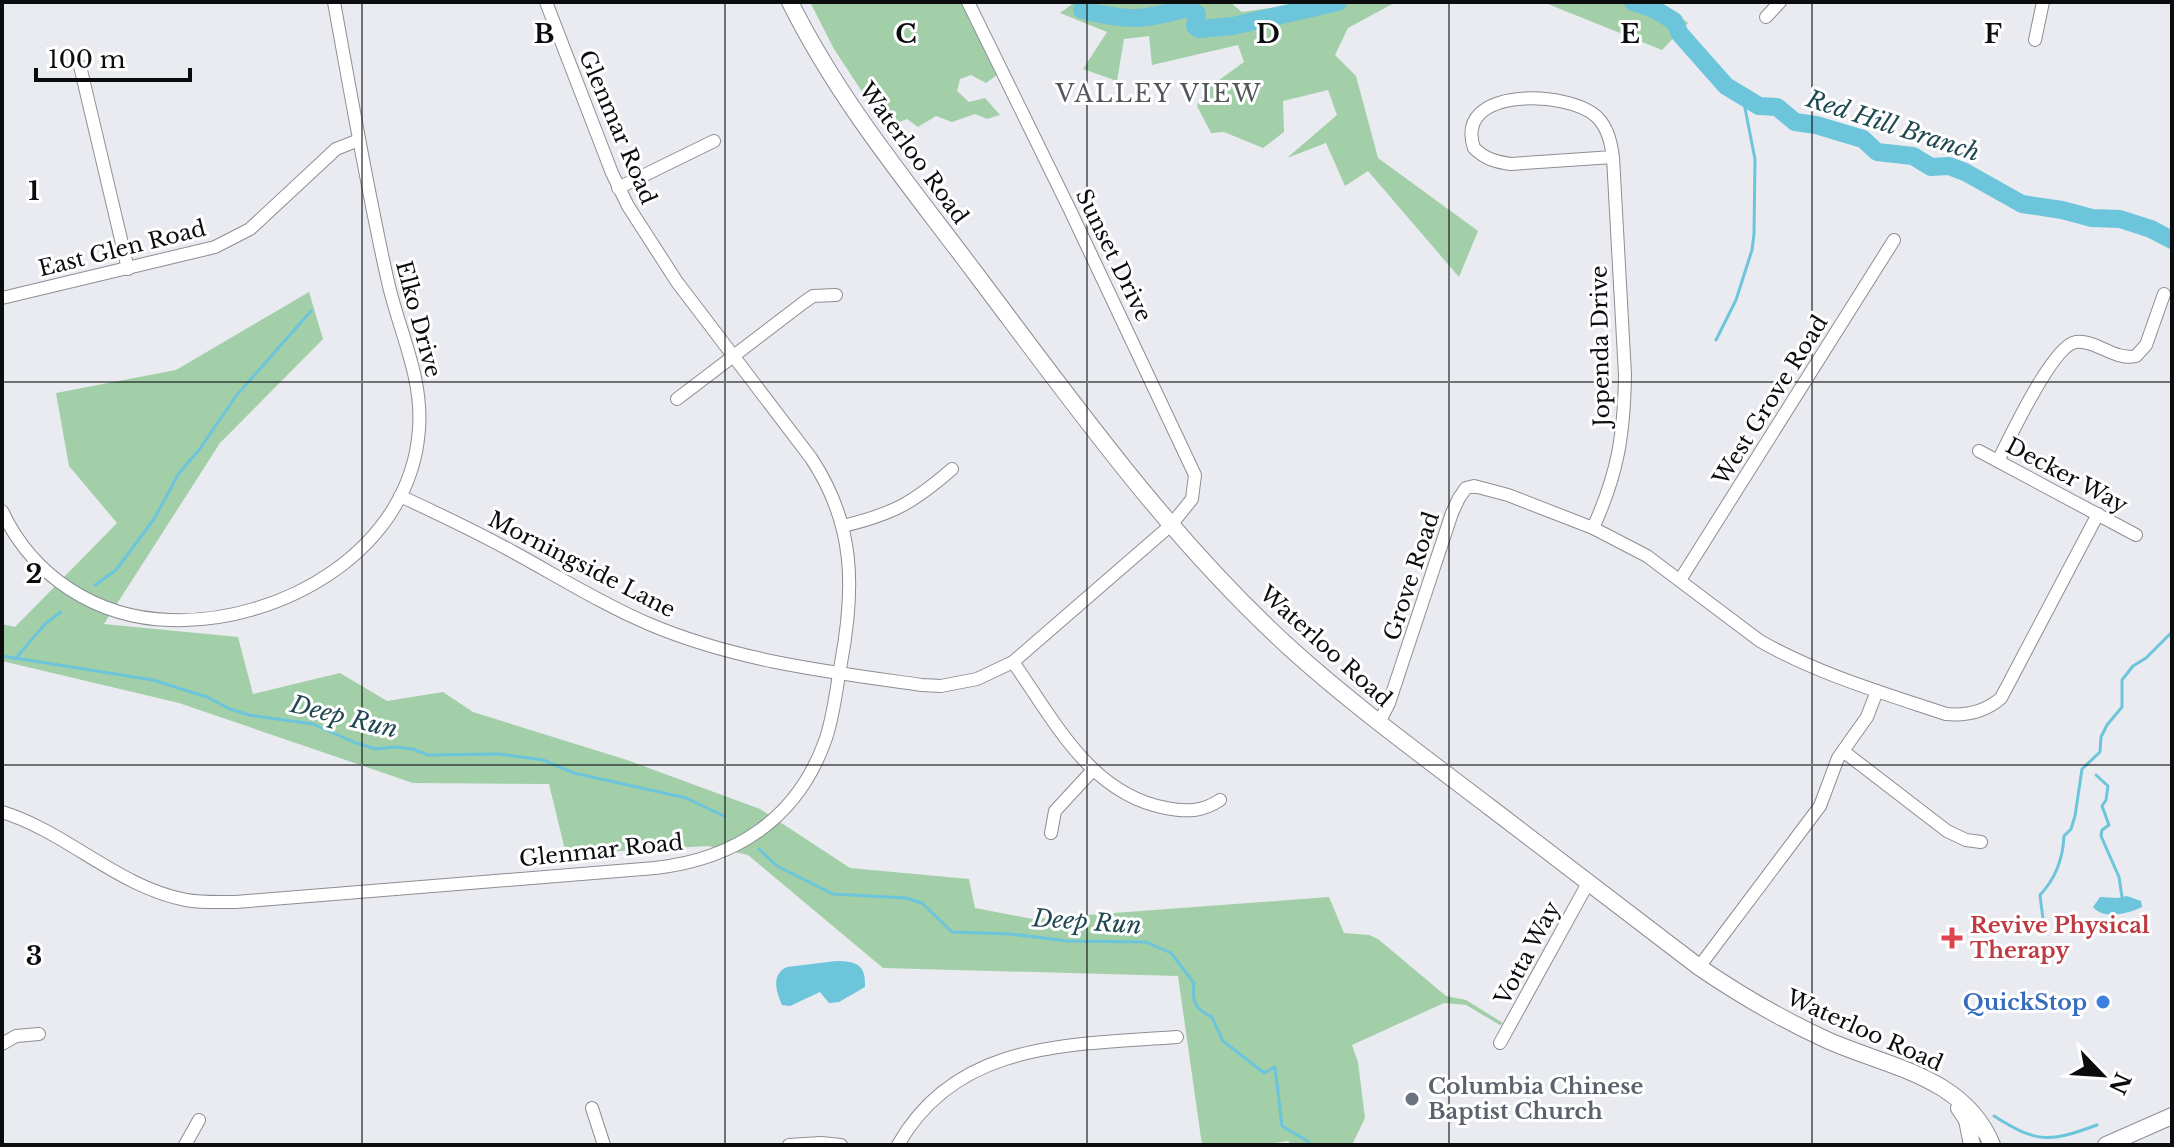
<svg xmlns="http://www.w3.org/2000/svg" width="2174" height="1147" viewBox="0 0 2174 1147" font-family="'Libre Baskerville',serif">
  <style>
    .green { fill: #a2cea8 }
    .water { fill: #6cc5db }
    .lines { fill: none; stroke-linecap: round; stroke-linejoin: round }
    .stream { stroke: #6cc5db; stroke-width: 3 }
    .river { stroke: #6cc5db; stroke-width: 18 }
    .street-casing { stroke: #8d8e94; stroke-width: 14 }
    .secondary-casing { stroke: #8d8e94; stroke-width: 18 }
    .street { stroke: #fff; stroke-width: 12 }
    .secondary { stroke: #fff; stroke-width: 16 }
    .grid { fill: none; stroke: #0b0c0e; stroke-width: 2; stroke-opacity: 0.55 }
    .health-dot { fill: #e0444e; stroke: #fff; stroke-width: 3 }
    .shop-dot { fill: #3f7fe0; stroke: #fff; stroke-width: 3 }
    .worship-dot { fill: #6b7280; stroke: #fff; stroke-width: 3 }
    .labels { text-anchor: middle; stroke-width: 6; stroke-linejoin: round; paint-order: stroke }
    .street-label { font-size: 22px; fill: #0b0c0e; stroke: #fff }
    .health-label { font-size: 22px; font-weight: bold; fill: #be3a42; stroke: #fff; text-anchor: start }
    .shop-label { font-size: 22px; font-weight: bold; fill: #366cbe; stroke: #fff; text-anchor: end }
    .worship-label { font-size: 22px; font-weight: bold; fill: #5b616d; stroke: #fff; text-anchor: start }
    .neighbourhood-label { font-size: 24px; letter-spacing: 2px; fill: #55565b; stroke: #fff }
    .water-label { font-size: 24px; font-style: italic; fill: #1f4852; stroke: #fff }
    .grid-label { font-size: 26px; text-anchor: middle; font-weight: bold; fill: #0b0c0e; stroke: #fff; stroke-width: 6; stroke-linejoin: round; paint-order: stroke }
  </style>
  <rect width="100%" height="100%" fill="#e9ebf1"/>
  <!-- green -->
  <g class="green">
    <path d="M 810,2 L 962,2 L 997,75 L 986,83 L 971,75 L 960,79 L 957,91 L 969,102 L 985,98 L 1000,115 L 987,119 L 975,114 L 952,122 L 936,116 L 918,127 L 907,119 L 886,128 L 834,49 Z"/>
    <path d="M 1075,2 L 1230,2 L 1242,12 L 1312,2 L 1396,2 L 1348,28 L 1335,55 L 1356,76 L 1378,158 L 1478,231 L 1459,277 L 1368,171 L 1345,186 L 1326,143 L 1287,158 L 1337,115 L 1328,90 L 1283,101 L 1284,132 L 1263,148 L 1224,132 L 1211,133 L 1197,106 L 1204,91 L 1244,62 L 1238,45 L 1152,65 L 1149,36 L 1124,39 L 1117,81 L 1083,69 L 1107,32 L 1060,13 Z"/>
    <path d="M 1543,2 L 1661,2 L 1688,23 L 1662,50 Z"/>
    <path d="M 309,292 L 323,339 L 220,443 L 104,624 L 238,637 L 253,694 L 340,673 L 387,701 L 443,692 L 473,712 L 627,760 L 760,809 L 850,868 L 969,879 L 975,908 L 1033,919 L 1329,897 L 1344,933 L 1369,935 L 1378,939 L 1446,996 L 1466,1000 L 1503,1023 L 1500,1025 L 1466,1005 L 1444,1003 L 1352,1045 L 1358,1062 L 1365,1118 L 1352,1145 L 1292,1145 L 1288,1141 L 1261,1145 L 1202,1145 L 1178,976 L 883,968 L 748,855 L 708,846 L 566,854 L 549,784 L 413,783 L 179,703 L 2,661 L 2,624 L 15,627 L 117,523 L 69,466 L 56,393 L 176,370 Z"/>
  </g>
  <!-- water -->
  <g class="water">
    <path d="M 2127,896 L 2141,901 L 2142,907 C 2127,914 2104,920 2093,907 L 2100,897 L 2118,898 Z"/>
    <path d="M 836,961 C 857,961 866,965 865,987 L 839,1002 L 829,1003 L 820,992 L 790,1006 L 782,1005 C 776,991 771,974 787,967 Z"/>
  </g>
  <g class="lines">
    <!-- stream -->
    <g class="stream">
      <path d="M 1329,2 L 1329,4"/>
      <path d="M 1716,340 L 1736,300 L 1752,250 L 1754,234 L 1755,159 L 1743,98"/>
      <path d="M 95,585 L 116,570 L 154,519 L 179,473 L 199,450 L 236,396 L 311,311"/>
      <path d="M 2,656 L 153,680 L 207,697 L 230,709 L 249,715 L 313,724 L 356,743 L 376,749 L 394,747 L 413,749 L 428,755 L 498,754 L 543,760 L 574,773 L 686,798 L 724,816"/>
      <path d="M 15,659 L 46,623 L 61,612"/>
      <path d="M 2096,775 L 2108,786 L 2106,800 L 2102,806 L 2109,825 L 2102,830 L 2101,836 L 2119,877 L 2122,897"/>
      <path d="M 759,849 L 777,866 L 833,894 L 906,898 L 922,903 L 952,932 L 1011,934 L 1067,941 L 1146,942 L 1171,953 L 1194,983 C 1192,1000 1194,1009 1212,1017 L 1223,1041 L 1264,1073 L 1275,1067 L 1282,1126 L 1306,1140 L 1311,1145"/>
      <path d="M 2044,927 L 2040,895 C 2056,878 2063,859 2064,836 L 2071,829 L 2075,816 L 2082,769 L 2100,752 L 2101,737 L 2107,725 L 2122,707 L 2122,680 L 2133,666 L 2146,658 L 2172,632"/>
      <path d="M 1994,1116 C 2037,1143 2048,1143 2097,1125"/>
    </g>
    <!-- river -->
    <g class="river">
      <path d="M 1633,2 L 1654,9 L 1674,21 L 1680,34 L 1726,86 L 1759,106 L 1777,107 L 1795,122 L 1816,125 L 1863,139 L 1877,152 L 1913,156 L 1931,167 L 1949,166 L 1965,172 L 2022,204 L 2062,210 L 2092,218 L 2120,219 L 2151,229 L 2172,240"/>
      <path d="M 1082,10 C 1129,21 1141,21 1187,8 L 1197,14 L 1195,26 L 1199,29 L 1233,26 L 1338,2"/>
    </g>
    <defs>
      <g id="street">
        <path d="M 1766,17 L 1780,2"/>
        <path d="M 2035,40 L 2043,2"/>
        <path d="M 80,66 L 128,269"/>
        <path d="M 618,188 L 714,141"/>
        <path d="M 2,298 L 215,247 L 250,229 L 336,149 L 359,140"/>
        <path d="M 677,399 L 803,303 L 813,296 L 836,295"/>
        <path d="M 1979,451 L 2136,535"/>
        <path d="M 1998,461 C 2009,439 2053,345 2076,342 C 2097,340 2115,361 2136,356 L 2146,345 L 2164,294"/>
        <path d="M 400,496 C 439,514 477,532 515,553 C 559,577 602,604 649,624 C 736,661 829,672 922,685 L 941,686 L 977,679 L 1013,662 L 1171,525 L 1192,499 L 1195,475 L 1070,210 L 968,2"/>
        <path d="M 2,511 C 33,577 97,618 170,620 C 281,624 411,550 419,429 C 423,377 399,331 388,282 C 367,189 351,95 334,2"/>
        <path d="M 843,526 C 893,514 913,503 952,469"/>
        <path d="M 1593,528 C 1618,473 1624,435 1625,375 L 1613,157 C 1611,143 1608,128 1597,117 C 1569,90 1453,86 1474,148 C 1485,159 1496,162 1511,164 L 1613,157"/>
        <path d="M 1680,580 L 1894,240"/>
        <path d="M 1013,662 C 1054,720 1090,794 1166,808 C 1186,812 1202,812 1220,800"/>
        <path d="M 1379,723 L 1389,703 L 1452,513 L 1459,498 L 1466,488 L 1474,486 L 1508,495 L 1593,528 L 1647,556 L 1760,641 C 1818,674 1883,693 1946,714 C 1967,716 1985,712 2001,698 L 2098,514"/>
        <path d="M 1843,751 L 1947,831 L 1966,840 L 1981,842"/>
        <path d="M 2,812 C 67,832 118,887 186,900 C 203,903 219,902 236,902 L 655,868 C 735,859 797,819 825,741 C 834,716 836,689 841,663 C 855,588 855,524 811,458 L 677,282 L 628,206 L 612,173 L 546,2"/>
        <path d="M 1051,833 L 1055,811 L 1092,771"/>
        <path d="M 1699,967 L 1820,806 L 1838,758 L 1867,717 L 1877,691"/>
        <path d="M 1500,1043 L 1588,883"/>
        <path d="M 2,1044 L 16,1036 L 39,1034"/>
        <path d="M 592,1108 L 604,1145"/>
        <path d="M 185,1145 L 199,1120"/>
        <path d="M 789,1145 L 821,1143 L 841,1145"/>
        <path d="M 898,1145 C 957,1040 1072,1045 1177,1037"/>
      </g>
      <g id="secondary">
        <path d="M 790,2 C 839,101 910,186 976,274 C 1074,404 1169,538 1291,649 C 1354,706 1423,756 1491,808 C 1560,860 1629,914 1699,967 C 1740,995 1781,1019 1827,1040 C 1887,1067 1964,1076 1992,1145"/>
        <path d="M 1959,1108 L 1967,1120 L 1972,1145"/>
        <path d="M 2106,1145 L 2172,1116"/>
      </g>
    </defs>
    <!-- street casing -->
    <use href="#street" class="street-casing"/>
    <!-- secondary casing -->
    <use href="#secondary" class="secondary-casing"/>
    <!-- street -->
    <use href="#street" class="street"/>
    <!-- secondary -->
    <use href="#secondary" class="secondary"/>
  </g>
  <!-- grid -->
  <path class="grid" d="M 362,2 L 362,1145M 725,2 L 725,1145M 1087,2 L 1087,1145M 1449,2 L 1449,1145M 1812,2 L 1812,1145M 2,382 L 2172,382M 2,765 L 2172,765"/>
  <!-- markers -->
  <path class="health-dot" d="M1948 926h8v8h8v8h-8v8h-8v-8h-8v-8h8z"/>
  <circle class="shop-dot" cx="2103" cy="1002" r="8"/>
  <circle class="worship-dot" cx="1412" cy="1099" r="8"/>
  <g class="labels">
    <!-- street labels -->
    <g class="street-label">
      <text transform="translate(618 127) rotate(67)" y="8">Glenmar Road</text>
      <text transform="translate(914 153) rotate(54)" y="8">Waterloo Road</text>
      <text transform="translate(122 248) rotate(-14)" y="8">East Glen Road</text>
      <text transform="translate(1114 255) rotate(64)" y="8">Sunset Drive</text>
      <text transform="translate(419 319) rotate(75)" y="8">Elko Drive</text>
      <text transform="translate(1600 346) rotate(-91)" y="8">Jopenda Drive</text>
      <text transform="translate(1770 400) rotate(-58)" y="8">West Grove Road</text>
      <text transform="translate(2067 475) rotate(28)" y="8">Decker Way</text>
      <text transform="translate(582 564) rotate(27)" y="8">Morningside Lane</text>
      <text transform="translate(1411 576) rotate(-72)" y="8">Grove Road</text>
      <text transform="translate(1326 646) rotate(42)" y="8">Waterloo Road</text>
      <text transform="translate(601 850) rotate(-6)" y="8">Glenmar Road</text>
      <text transform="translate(1527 953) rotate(-62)" y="8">Votta Way</text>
      <text transform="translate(1865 1030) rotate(24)" y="8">Waterloo Road</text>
    </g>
    <!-- health labels -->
    <g class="health-label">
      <text x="1970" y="933">Revive Physical<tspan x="1970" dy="25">Therapy</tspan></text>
    </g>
    <!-- shop labels -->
    <g class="shop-label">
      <text x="2087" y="1010">QuickStop</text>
    </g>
    <!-- worship labels -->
    <g class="worship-label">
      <text x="1428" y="1094">Columbia Chinese<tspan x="1428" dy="25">Baptist Church</tspan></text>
    </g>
    <!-- neighbourhood labels -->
    <g class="neighbourhood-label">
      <text x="1159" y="102">VALLEY VIEW</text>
    </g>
    <!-- water labels -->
    <g class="water-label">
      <text transform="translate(1893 126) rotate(18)" y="8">Red Hill Branch</text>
      <text transform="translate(344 717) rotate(14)" y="8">Deep Run</text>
      <text transform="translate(1087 922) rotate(4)" y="8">Deep Run</text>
    </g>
  </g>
  <g class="grid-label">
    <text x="544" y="43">B</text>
    <text x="906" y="43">C</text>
    <text x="1268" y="43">D</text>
    <text x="1630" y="43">E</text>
    <text x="1993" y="43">F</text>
    <text x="34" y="200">1</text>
    <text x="34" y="583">2</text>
    <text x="34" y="965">3</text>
  </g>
  <!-- border -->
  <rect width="2174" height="1147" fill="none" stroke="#0b0c0e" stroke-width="8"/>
  <!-- north arrow -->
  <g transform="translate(2102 1075) rotate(115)" stroke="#ffffff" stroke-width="6" paint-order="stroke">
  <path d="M0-6L14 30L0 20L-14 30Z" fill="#0b0c0e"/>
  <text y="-12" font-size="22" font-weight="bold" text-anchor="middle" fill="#0b0c0e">N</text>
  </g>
  <!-- scale -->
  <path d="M36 68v12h154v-12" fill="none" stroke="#0b0c0e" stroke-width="4"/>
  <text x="48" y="68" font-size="24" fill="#0b0c0e" stroke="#ffffff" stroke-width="6" paint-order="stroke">100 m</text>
</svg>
